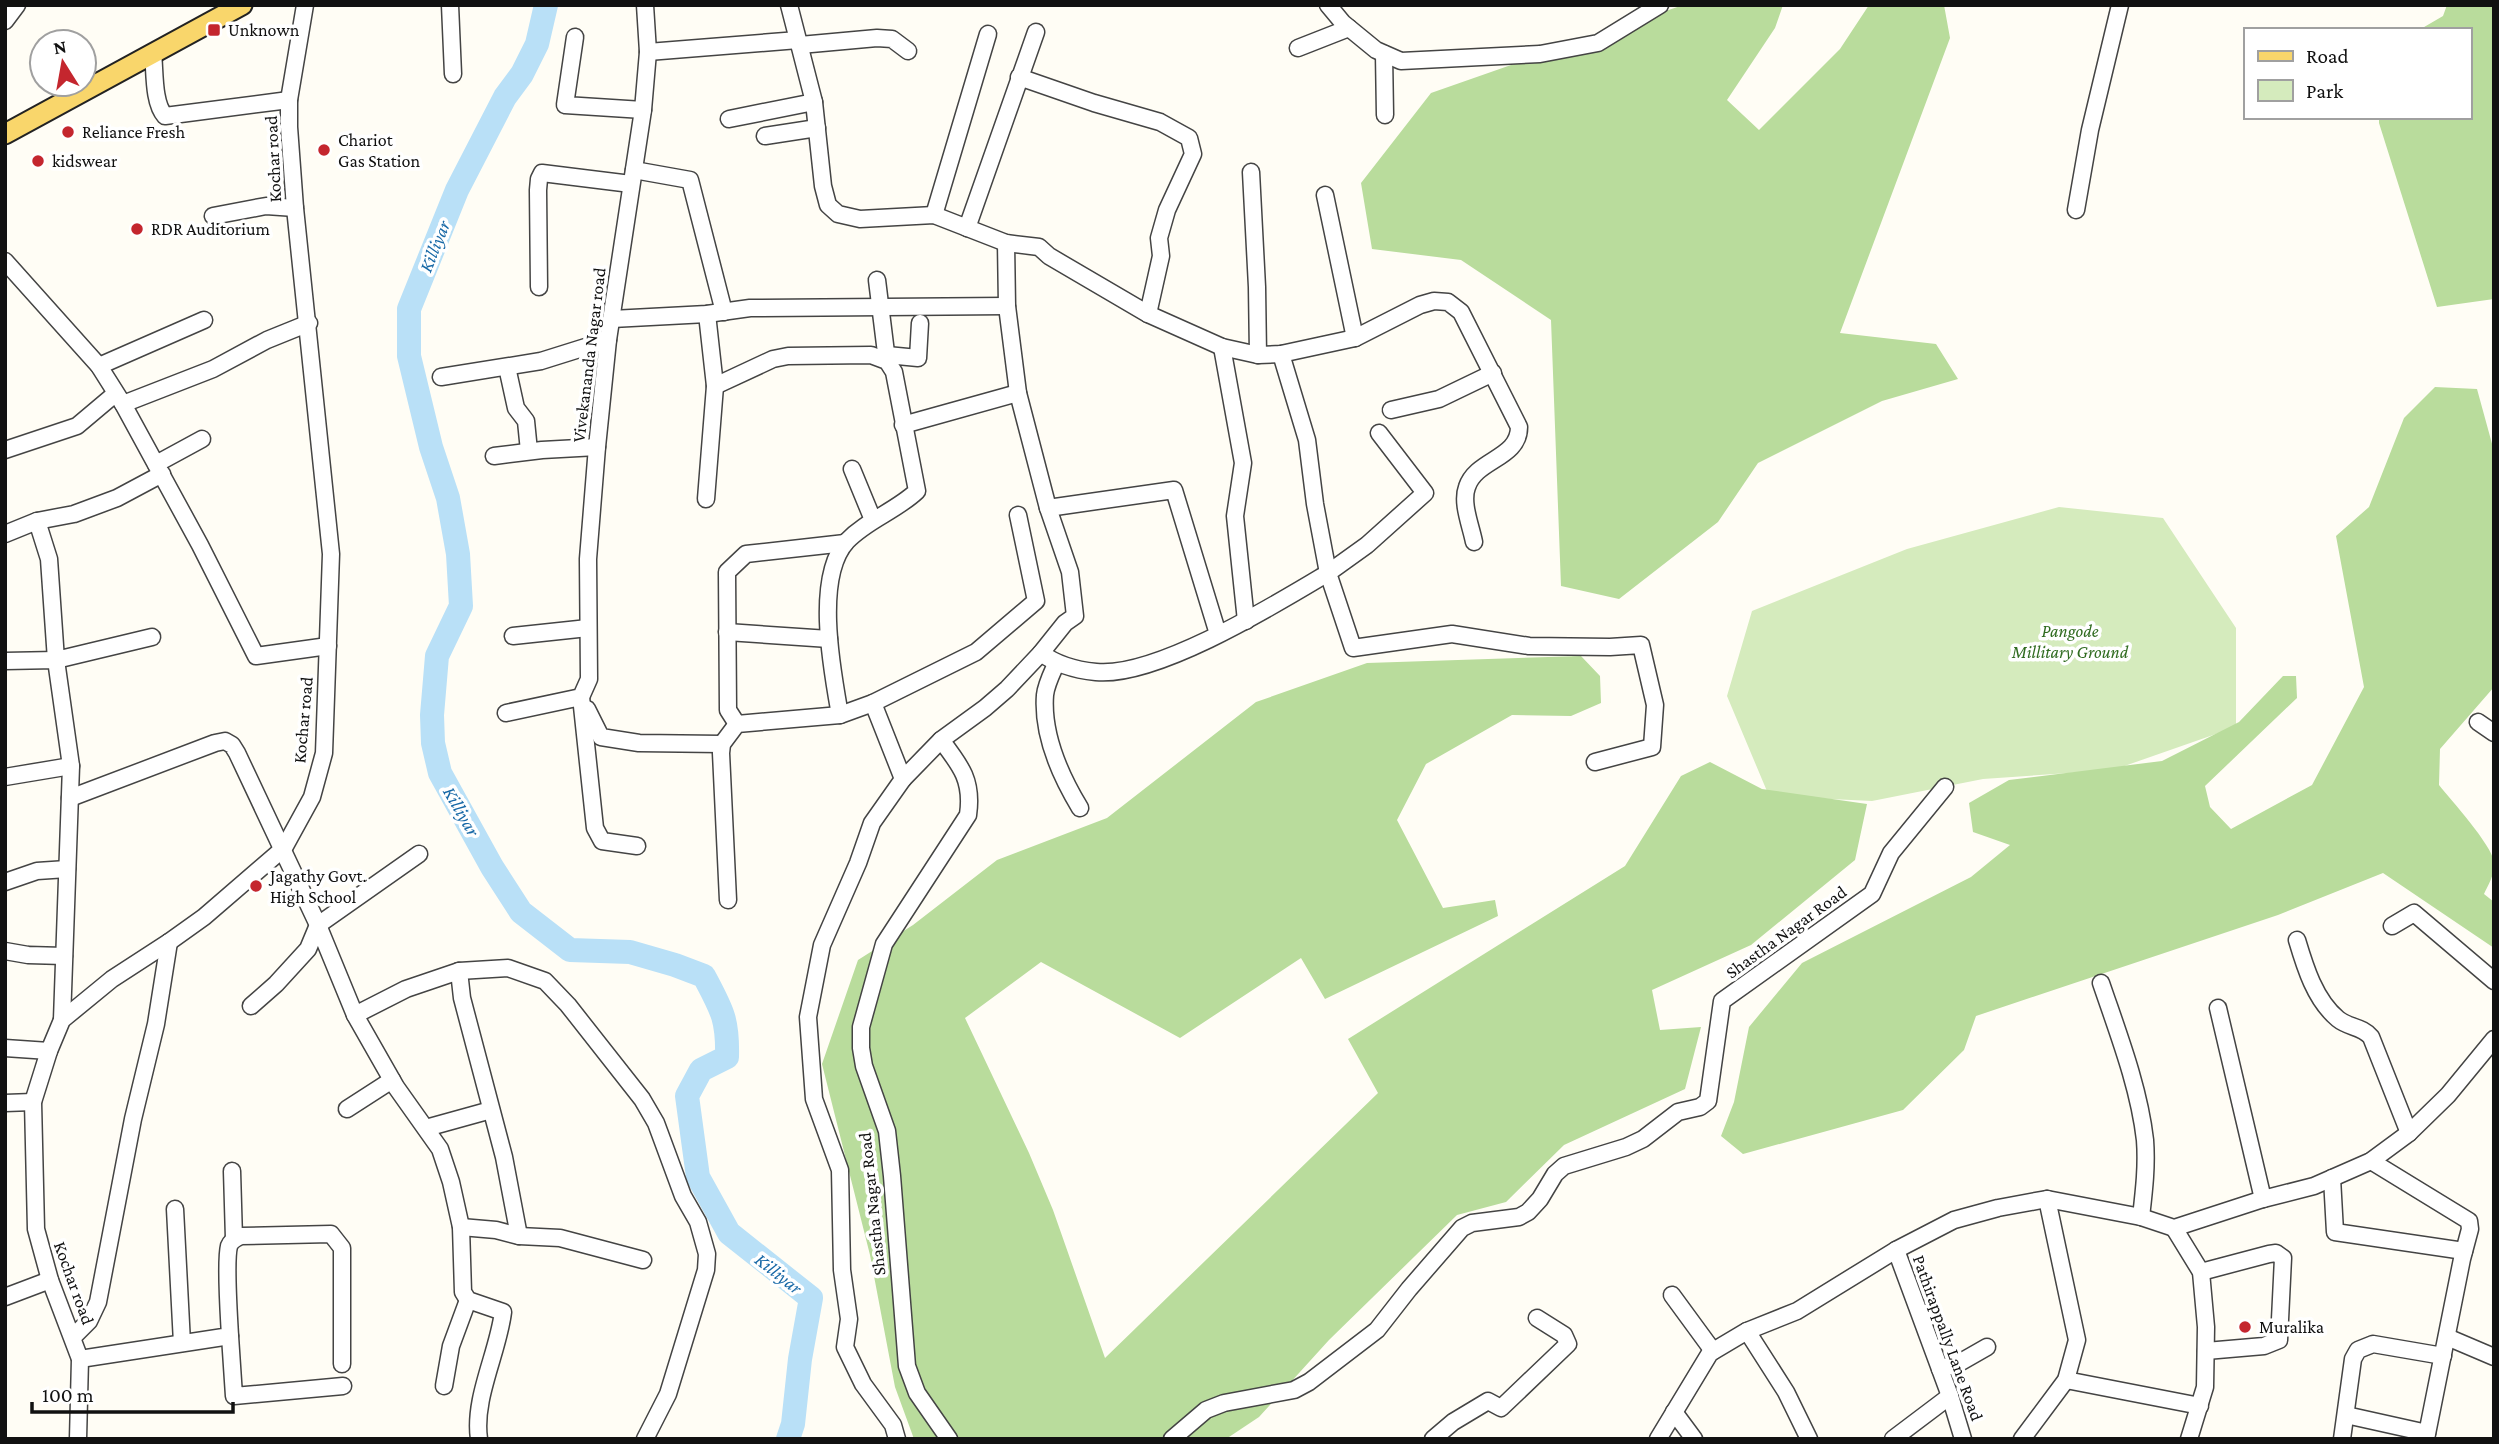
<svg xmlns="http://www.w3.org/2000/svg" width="2499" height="1444" viewBox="0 0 2499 1444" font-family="'Crimson Pro',serif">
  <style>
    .green { fill: #d5ebbd }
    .forest { fill: #b9dc9c }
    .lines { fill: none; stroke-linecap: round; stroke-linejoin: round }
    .river { stroke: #b9e0f7; stroke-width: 24 }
    .minor-casing { stroke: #444; stroke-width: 19 }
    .major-casing { stroke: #222; stroke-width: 23 }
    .minor { stroke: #fff; stroke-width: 16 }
    .major { stroke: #f9d66b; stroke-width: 19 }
    .poi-dot { fill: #c4262e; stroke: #fff; stroke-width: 2.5 }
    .labels { text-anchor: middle; stroke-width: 7; stroke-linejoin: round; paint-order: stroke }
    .poi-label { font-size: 18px; fill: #111; stroke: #fff; text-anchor: start }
    .street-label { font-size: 18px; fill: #111; stroke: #fff }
    .park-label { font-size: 18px; font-style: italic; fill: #2f6b1f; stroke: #fff }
    .water-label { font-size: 19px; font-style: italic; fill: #1768a6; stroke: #fff }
  </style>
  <rect width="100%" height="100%" fill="#fffdf5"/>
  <!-- green -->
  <path class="green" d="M 2059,507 L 2163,518 L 2236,628 L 2236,727 L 2113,770 L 1983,779 L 1872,801 L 1769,796 L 1727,696 L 1752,611 L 1907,549 Z"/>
  <!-- forest -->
  <g class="forest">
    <path d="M 1683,5 L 1783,5 L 1775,28 L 1727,100 L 1759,130 L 1840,49 L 1869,5 L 1944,5 L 1950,38 L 1840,333 L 1936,344 L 1958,379 L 1882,401 L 1758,463 L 1718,522 L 1619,599 L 1561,586 L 1551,320 L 1461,260 L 1372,249 L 1361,183 L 1431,93 Z"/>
    <path d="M 2447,5 L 2494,5 L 2494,299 L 2437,307 L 2379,123 L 2379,117 L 2469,117 L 2469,30 L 2419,30 L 2443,16 Z"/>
    <path d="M 2435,387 L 2477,389 L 2494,451 L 2494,687 L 2440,749 L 2439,785 C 2451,800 2492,845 2494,862 C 2495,874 2489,883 2484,894 L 2494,902 L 2494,948 L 2383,873 L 2278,915 L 1976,1016 L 1964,1050 L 1903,1110 L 1743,1154 L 1721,1136 L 1734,1102 L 1749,1027 L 1802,963 L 1971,877 L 2010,845 L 1973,832 L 1969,803 L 2009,780 L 2162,761 L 2239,722 L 2283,676 L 2296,676 L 2297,698 L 2205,786 L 2210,807 L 2231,829 L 2312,785 L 2364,687 L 2336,536 L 2369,507 L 2404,418 Z"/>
    <path d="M 1581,656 L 1600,676 L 1601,703 L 1571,716 L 1512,715 L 1426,764 L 1397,820 L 1443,908 L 1495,900 L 1498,916 L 1325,999 L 1301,958 L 1180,1038 L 1041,962 L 965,1018 L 1029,1153 L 1053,1210 L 1105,1358 L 1378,1093 L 1348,1039 L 1625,866 L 1681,776 L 1710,762 L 1762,789 L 1867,804 L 1855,860 L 1751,945 L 1652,990 L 1660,1030 L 1701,1027 L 1685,1089 L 1564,1145 L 1506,1202 L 1457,1215 L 1329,1340 L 1259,1417 L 1226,1439 L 914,1439 L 895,1387 L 870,1255 L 822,1064 L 858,960 L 913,925 L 997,860 L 1107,818 L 1256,702 L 1367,663 Z"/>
  </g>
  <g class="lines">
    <!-- river -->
    <path class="river" d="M 546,5 L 537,44 L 522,74 L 505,97 L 457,190 L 409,309 L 409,356 L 431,447 L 448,498 L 458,554 L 461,606 L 437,656 L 432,715 L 433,743 L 440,773 L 492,867 L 521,912 L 570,950 L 630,952 L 675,965 L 704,976 C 722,1010 728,1019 727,1057 L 701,1070 L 687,1096 L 698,1177 L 729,1233 L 811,1298 L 800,1359 L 793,1424 L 788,1439"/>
    <defs>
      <g id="minor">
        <path d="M 450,5 L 453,74"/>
        <path d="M 789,5 L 814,102 L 823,186 L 828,205 L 838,214 L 860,219 L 934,215 L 1006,243 L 1039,247 L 1049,256 L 1148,314 L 1222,347 L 1258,355 L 1281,354 L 1355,338 L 1420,305 L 1434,301 L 1448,302 L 1461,312 L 1519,427 C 1519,459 1476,459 1467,487 C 1461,503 1471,526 1474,542"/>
        <path d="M 1328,5 L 1343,23 L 1376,50 L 1401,61 L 1540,54 L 1598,43 L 1660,5"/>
        <path d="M 5,21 L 17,5"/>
        <path d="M 575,37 L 565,105 L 643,110"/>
        <path d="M 800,45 L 877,38 L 892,39 L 908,51"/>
        <path d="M 1298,48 L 1349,28"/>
        <path d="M 648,52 L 798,40"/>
        <path d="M 153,53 C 155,71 153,103 165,116 L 289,100"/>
        <path d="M 1384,54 L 1385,115"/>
        <path d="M 1019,77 L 1094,103 L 1160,122 L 1189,138 L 1193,154 L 1167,210 L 1159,238 L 1161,256 L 1148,314"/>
        <path d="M 729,119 L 814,102"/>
        <path d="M 765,136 L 817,128"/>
        <path d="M 634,170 L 690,180 L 724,312"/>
        <path d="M 1251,172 L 1257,287 L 1258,355"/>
        <path d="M 1325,195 L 1355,338"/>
        <path d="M 2076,210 L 2090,130 L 2120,5"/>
        <path d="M 934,215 L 988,34"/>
        <path d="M 213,216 L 266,206 L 295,208"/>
        <path d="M 967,228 L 1036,32"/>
        <path d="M 5,261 L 99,366 L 123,404 L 200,545 L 256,656 L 328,646"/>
        <path d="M 877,280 L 887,361"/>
        <path d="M 539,287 L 538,190 L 539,179 L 542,173 L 631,184"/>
        <path d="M 612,319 L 707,314 L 750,308 L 1007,306"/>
        <path d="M 1222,347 L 1243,463 L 1235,516 L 1246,621"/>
        <path d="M 887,355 L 918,358 L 920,323"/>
        <path d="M 99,366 L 204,320"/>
        <path d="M 507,367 L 516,408 L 526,421 L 529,451"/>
        <path d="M 441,377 L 541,361 L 608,340"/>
        <path d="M 715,386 L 773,359 L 788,356 L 871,355 L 887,361 L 894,372 L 917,491 C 896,511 867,520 847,541 C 814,577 832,670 840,715"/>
        <path d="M 123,404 L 213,369 L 267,340 L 309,323"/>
        <path d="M 1391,410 L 1439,399 L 1493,373"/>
        <path d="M 903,425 L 1018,393"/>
        <path d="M 1379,433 L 1425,493 L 1367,545 L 1328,573 L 1353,648 L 1452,634 L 1529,646 L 1610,647 L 1641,645 L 1655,705 L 1652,747 L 1595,762"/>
        <path d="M 5,450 L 77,426 L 115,394"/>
        <path d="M 494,456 L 542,450 L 597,447"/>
        <path d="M 156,464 L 202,439"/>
        <path d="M 852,469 L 873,520"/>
        <path d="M 706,499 L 715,386 L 707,314"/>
        <path d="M 1048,508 L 1174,490 L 1218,634"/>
        <path d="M 37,521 L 49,559 L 56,660 L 152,637"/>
        <path d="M 5,534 L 37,521 L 74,514 L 117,498 L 162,474"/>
        <path d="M 727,632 L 829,639"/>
        <path d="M 513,636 L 588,628"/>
        <path d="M 1041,653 C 1057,665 1076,670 1096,672 C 1156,678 1276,604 1328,573 L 1315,504 L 1307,440 L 1281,354"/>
        <path d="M 5,661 L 56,660 L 71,766 L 62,1020"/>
        <path d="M 1056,664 C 1052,673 1046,685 1045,695 C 1042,734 1060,775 1080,808"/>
        <path d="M 581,697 L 595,828 L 602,841 L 637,846"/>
        <path d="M 873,703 L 976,652 L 1036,601 L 1018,515"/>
        <path d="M 587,709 L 601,737 L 639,743 L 722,744"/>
        <path d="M 506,713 L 581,697 L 589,679 L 588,559 L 597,447 L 608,340 L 643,110 L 648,52 L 645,5"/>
        <path d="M 2478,722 L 2494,733"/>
        <path d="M 737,724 L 728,710 L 727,572 L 746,554 L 845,543"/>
        <path d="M 941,740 C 961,766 973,781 968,815 L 884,944 L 861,1027 L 861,1048 L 864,1066 L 887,1131 L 892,1176 L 907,1366 L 917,1393 L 949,1439"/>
        <path d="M 5,777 L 71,766"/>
        <path d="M 903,779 L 941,740 L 985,708 L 1007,689 L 1041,653 L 1065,623 L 1075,616 L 1070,572 L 1048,508 L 1018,393 L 1007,306 L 1006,243"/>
        <path d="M 70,798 L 215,743 L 225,741 L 232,745 L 237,753 L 318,925 L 355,1015 L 396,1087 L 440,1149 L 451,1182 L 461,1227 L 463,1292 L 468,1300 L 503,1312 C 498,1353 473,1398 479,1439"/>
        <path d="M 5,882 L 37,871 L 67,869"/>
        <path d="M 728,900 L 721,753 L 722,744 L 737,724 L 840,715 L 873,703 L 903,779 L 872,823 L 858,863 L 822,945 L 808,1017 L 814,1099 L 840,1170 L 842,1270 L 849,1319 L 845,1347 L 863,1384 L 893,1425 L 897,1439"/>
        <path d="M 2392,926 L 2414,913 L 2494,981"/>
        <path d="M 2297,940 C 2305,967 2315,1000 2338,1019 C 2349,1028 2362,1026 2371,1037 L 2409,1133"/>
        <path d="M 5,951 L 28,955 L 64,956"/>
        <path d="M 459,971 L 462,998 L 504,1157 L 519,1236"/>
        <path d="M 2101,983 C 2118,1033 2139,1087 2145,1140 C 2147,1166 2144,1191 2141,1217"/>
        <path d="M 251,1006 L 276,984 L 308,949 L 318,925 L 419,854"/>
        <path d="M 2218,1008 L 2263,1199"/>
        <path d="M 355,1015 L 406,989 L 459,971 L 508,968 L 545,981 L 568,1005 L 642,1099 L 656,1123 L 683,1196 L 698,1222 L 707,1254 L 706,1270 L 668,1394 L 645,1439"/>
        <path d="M 5,1048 L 49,1051"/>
        <path d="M 5,1103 L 33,1102"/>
        <path d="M 347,1109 L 392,1080"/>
        <path d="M 426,1128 L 491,1110"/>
        <path d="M 2371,1161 L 2469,1221 L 2470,1229 L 2462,1259 L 2426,1439"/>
        <path d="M 232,1171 L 234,1239"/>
        <path d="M 2332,1178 L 2335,1232 L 2464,1251"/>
        <path d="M 175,1209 L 182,1343"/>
        <path d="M 461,1227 L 496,1230 L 519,1236 L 560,1238 L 643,1260"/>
        <path d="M 2174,1228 L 2201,1272 L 2206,1327 L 2205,1387 L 2189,1439"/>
        <path d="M 1896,1250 L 1950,1396 L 1963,1439"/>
        <path d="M 2201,1272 L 2269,1254 L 2276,1253 L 2283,1258 L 2279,1340 L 2264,1346 L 2206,1351"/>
        <path d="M 1672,1295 L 1713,1351"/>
        <path d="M 5,1297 L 50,1280"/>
        <path d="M 1747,1331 L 1786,1392 L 1809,1439"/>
        <path d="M 230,1336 L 234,1396 L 343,1386"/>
        <path d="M 73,1337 L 89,1321 L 98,1302 L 133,1119 L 156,1024 L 169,942"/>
        <path d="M 2447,1337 L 2494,1357"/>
        <path d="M 80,1359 L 230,1336 C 229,1316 225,1262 229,1246 C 231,1241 236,1238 241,1236 L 331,1234 L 342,1248 L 342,1364"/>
        <path d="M 1940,1369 L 1959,1363 L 1987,1347"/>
        <path d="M 2066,1380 L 2200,1406"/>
        <path d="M 444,1386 L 451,1346 L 468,1300"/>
        <path d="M 1674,1412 L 1694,1439"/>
        <path d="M 2346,1415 L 2427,1433"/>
        <path d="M 78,1439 L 80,1359 L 50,1280 L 36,1229 L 33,1102 L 49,1051 L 62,1020 L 112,979 L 169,942 L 204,917 L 284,848 L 312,797 L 324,753 L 331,554 L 295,208 L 289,127 L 289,100 L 305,5"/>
        <path d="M 1172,1439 L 1206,1410 L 1224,1403 L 1294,1390 L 1309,1382 L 1377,1330 L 1409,1289 L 1462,1228 L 1472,1223 L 1519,1217 L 1528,1212 L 1540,1199 L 1555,1174 L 1564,1166 L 1626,1147 L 1643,1139 L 1678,1112 L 1700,1107 L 1708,1101 L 1722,1001 L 1872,894 L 1891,853 L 1945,787"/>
        <path d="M 1433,1439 L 1453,1422 L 1488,1401 L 1501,1408 L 1568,1344 L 1564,1335 L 1537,1318"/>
        <path d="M 1658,1439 L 1710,1353 L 1747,1331 L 1797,1311 L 1896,1250 L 1954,1220 L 1998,1208 L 2047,1199 L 2141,1217 L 2174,1228 L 2263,1199 L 2314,1186 L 2371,1161 L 2409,1133 L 2448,1095 L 2494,1039"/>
        <path d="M 1893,1439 L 1950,1396"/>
        <path d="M 2022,1439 L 2066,1380 L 2077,1340 L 2047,1199"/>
        <path d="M 2342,1439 L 2353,1359 L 2358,1350 L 2373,1344 L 2443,1356"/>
      </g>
      <path id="major" d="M 5,134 L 242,5"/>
    </defs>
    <!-- minor casing -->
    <use href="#minor" class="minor-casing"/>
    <!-- major casing -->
    <use href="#major" class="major-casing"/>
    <!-- minor -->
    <use href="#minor" class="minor"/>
    <!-- major -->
    <use href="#major" class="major"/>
  </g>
  <!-- markers -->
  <g class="poi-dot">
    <rect x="207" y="23" width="14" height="14" rx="3.5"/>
    <circle cx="68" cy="132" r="7"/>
    <circle cx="324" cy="150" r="7"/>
    <circle cx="38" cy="161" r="7"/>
    <circle cx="137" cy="229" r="7"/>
    <circle cx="256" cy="886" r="7"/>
    <circle cx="2245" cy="1327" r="7"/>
  </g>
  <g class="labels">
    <!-- poi labels -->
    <g class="poi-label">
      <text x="228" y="36">Unknown</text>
      <text x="82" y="138">Reliance Fresh</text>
      <text x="338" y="146">Chariot<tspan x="338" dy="21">Gas Station</tspan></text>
      <text x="52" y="167">kidswear</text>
      <text x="151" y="235">RDR Auditorium</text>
      <text x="270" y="882">Jagathy Govt.<tspan x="270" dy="21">High School</tspan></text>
      <text x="2259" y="1333">Muralika</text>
    </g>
    <!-- street labels -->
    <g class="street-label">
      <text transform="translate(273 159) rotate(-93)" y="6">Kochar road</text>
      <text transform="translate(589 355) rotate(-83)" y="6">Vivekananda Nagar road</text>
      <text transform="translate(303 720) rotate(-85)" y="6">Kochar road</text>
      <text transform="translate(1786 932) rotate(-36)" y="6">Shastha Nagar Road</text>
      <text transform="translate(872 1204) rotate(-96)" y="6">Shastha Nagar Road</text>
      <text transform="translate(74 1283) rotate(70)" y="6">Kochar road</text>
      <text transform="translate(1948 1338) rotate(70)" y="6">Pathirappally Lane Road</text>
    </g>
    <!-- park labels -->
    <g class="park-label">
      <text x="2070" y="637">Pangode<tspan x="2070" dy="21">Millitary Ground</tspan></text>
    </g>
    <!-- water labels -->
    <g class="water-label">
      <text transform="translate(434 246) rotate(-68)" y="7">Killiyar</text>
      <text transform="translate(462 811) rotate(60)" y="7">Killiyar</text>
      <text transform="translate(779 1273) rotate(38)" y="7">Killiyar</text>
    </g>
  </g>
  <!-- border -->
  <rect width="2499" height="1444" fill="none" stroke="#111111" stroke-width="14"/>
  <!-- legend -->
  <rect x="2244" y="28" width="228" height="91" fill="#ffffff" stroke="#a0a0a0" stroke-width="2"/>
  <rect x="2258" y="51" width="35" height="10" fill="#f9d66b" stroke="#a0a0a0" stroke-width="2"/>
  <text x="2306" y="63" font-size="21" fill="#111111">Road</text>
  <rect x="2258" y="80" width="35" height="21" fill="#d5ebbd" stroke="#a0a0a0" stroke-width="2"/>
  <text x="2306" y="98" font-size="21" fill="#111111">Park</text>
  <!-- north arrow -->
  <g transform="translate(63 63) rotate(349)"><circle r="33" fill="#ffffff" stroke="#a0a0a0" stroke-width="2"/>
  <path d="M0-5L12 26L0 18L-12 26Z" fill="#c4262e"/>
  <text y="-10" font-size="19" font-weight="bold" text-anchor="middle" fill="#111111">N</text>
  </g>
  <!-- scale -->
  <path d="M32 1402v10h201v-10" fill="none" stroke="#111111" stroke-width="3.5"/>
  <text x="42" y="1402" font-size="21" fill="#111111" stroke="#ffffff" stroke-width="5" paint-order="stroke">100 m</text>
</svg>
